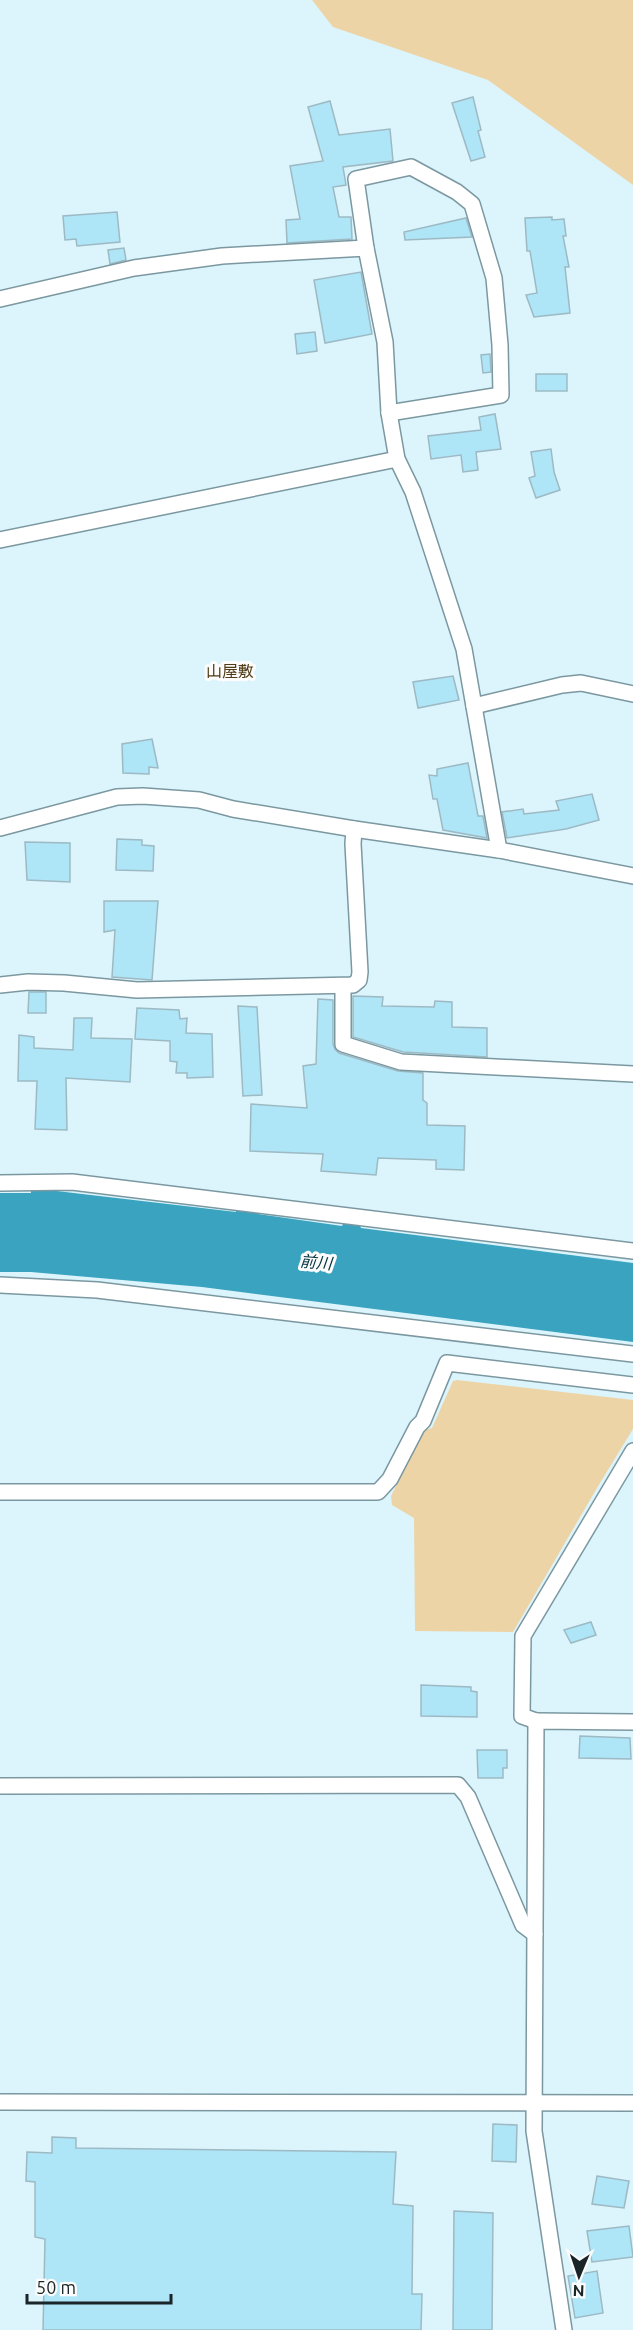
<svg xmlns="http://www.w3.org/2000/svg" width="633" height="2330" viewBox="0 0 633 2330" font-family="Ubuntu,'Noto Sans JP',sans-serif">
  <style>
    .green { fill: #edd4a6 }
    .water { fill: #39a3c0 }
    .building { fill: #aee5f7; stroke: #9dbac4; stroke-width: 1.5 }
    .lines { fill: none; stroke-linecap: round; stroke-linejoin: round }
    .minor-casing { stroke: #7b98a1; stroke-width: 18 }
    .minor { stroke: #fff; stroke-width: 15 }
    .labels { text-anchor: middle; stroke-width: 6; stroke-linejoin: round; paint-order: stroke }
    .neighbourhood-label { font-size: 16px; fill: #503d17; stroke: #fcfcfc }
    .water-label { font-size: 16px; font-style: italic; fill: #00313e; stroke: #fcfcfc }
  </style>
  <rect width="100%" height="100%" fill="#dcf4fc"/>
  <!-- green -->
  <g class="green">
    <path d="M 312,0 L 633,0 L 633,185 L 488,80 L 333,27 Z"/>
    <path d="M 457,1380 L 633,1400 L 633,1429 L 597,1488 L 513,1632 L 415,1631 L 414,1518 L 392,1505 L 391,1496 L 424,1430 L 432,1428 L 453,1381 Z"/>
  </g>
  <!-- water -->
  <path class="water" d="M 31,1188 L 236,1212 L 236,1210 L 256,1210 L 258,1214 L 342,1226 L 344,1222 L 359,1223 L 361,1228 L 633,1263 L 633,1342 L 202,1287 L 31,1272 L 0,1272 L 0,1193 L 31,1193 Z"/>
  <!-- building -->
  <g class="building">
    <path d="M 473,97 L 481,130 L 478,131 L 485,157 L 471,161 L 452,103 Z"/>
    <path d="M 330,101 L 339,135 L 390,129 L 393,161 L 343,167 L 346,185 L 333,187 L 339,217 L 351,217 L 352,239 L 287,243 L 286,220 L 300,219 L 290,166 L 323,161 L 308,107 Z"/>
    <path d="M 117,212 L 120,242 L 77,246 L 76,239 L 65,240 L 63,216 Z"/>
    <path d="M 552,217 L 552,220 L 564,219 L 566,236 L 563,236 L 569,267 L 565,267 L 570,313 L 534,317 L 526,295 L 537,293 L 530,251 L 527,251 L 525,218 Z"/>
    <path d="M 466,218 L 472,237 L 405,240 L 404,232 Z"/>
    <path d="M 124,248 L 126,260 L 110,264 L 108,250 Z"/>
    <path d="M 361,272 L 372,334 L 325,343 L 314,280 Z"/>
    <path d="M 315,332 L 317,351 L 297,354 L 295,334 Z"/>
    <path d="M 490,354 L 491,372 L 483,373 L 481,355 Z"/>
    <rect x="536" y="374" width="31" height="17"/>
    <path d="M 495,414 L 501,449 L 476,452 L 478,470 L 463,472 L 461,455 L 431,459 L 428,436 L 481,430 L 479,417 Z"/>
    <path d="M 551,449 L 554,472 L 560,490 L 536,498 L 529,478 L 535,476 L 531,452 Z"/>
    <path d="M 453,676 L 459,700 L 418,708 L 413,682 Z"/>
    <path d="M 152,739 L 158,768 L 149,767 L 149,774 L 123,773 L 122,744 Z"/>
    <path d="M 468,763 L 478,816 L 483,816 L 487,838 L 443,830 L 437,799 L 433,799 L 429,775 L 437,776 L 437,769 Z"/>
    <path d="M 592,794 L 599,820 L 566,829 L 507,838 L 502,812 L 523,809 L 524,814 L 559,810 L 556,801 Z"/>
    <path d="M 117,839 L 142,840 L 142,845 L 154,846 L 153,871 L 116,870 Z"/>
    <path d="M 25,842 L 70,843 L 70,882 L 27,880 Z"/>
    <path d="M 104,901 L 158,901 L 152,980 L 112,977 L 115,930 L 104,932 Z"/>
    <path d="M 29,992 L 46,992 L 46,1013 L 28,1013 Z"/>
    <path d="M 353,996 L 383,997 L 382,1006 L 434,1007 L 435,1001 L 452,1002 L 452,1027 L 487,1028 L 487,1057 L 403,1052 L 353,1037 Z"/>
    <path d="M 318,999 L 333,1000 L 333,1044 L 335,1049 L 339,1053 L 398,1071 L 423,1073 L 423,1100 L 427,1103 L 427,1125 L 465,1126 L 464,1170 L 436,1169 L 436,1160 L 378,1158 L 376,1175 L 321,1171 L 323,1154 L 250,1151 L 251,1104 L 307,1108 L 303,1066 L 316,1064 Z"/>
    <path d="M 238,1006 L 257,1007 L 262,1095 L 243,1096 Z"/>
    <path d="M 137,1008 L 179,1010 L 180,1019 L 187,1018 L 186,1033 L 212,1034 L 213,1077 L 187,1078 L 187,1073 L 176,1073 L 177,1062 L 170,1061 L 170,1041 L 135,1039 Z"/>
    <path d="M 74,1018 L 92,1018 L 91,1038 L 132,1039 L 130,1082 L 66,1078 L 67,1130 L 35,1129 L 37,1081 L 18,1081 L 19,1035 L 34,1037 L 34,1048 L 73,1050 Z"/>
    <path d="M 591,1622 L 596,1635 L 571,1643 L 564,1630 Z"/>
    <path d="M 421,1685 L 471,1687 L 471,1691 L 477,1692 L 477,1717 L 421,1716 Z"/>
    <path d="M 580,1736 L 630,1738 L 631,1759 L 579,1758 Z"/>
    <path d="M 477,1750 L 507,1750 L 507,1768 L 503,1768 L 503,1778 L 478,1778 Z"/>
    <path d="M 493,2124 L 517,2125 L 516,2162 L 492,2161 Z"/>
    <path d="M 52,2137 L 76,2138 L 76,2148 L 396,2152 L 393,2204 L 413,2206 L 412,2294 L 422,2294 L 421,2330 L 43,2330 L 45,2239 L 35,2237 L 35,2182 L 26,2181 L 27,2152 L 52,2153 Z"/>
    <path d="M 597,2176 L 629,2181 L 624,2208 L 592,2204 Z"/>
    <path d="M 454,2211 L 493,2213 L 492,2330 L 453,2330 Z"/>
    <path d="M 629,2226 L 633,2257 L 592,2262 L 587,2231 Z"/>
    <path d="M 597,2271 L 603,2313 L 575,2318 L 568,2276 Z"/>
  </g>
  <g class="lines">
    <defs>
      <g id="minor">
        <path d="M 366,248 L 356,179 L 411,167 L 457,192 L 472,204 L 494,278 L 500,345 L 501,395 L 389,413"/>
        <path d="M 0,299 L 134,268 L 222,256 L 366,248 L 385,342 L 389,413 L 397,459 L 413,492 L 464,649 L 499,850"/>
        <path d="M 0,540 L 397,459"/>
        <path d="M 474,706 L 562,685 L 581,683 L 633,694"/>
        <path d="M 0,828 L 117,797 L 143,796 L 199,800 L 233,809 L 354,829 L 499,850 L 633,876"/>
        <path d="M 0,985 L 28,982 L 64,983 L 137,990 L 353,985 L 359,980 L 360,972 L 353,844 L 354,829"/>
        <path d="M 343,987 L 343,1044 L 401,1062 L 633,1074"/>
        <path d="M 0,1183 L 72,1182 L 633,1251"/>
        <path d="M 0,1285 L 97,1290 L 633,1354"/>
        <path d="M 0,1492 L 378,1492 L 390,1479 L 417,1427 L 423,1421 L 447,1363 L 633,1385"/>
        <path d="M 536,1721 L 522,1716 L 523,1636 L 633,1451"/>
        <path d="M 0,1786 L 458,1785 L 468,1797 L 523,1925 L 535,1934"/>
        <path d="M 0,2102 L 633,2103"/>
        <path d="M 564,2330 L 534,2131 L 536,1721 L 633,1722"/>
      </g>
    </defs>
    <!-- minor casing -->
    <use href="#minor" class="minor-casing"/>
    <!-- minor -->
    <use href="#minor" class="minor"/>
  </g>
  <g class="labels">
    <!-- neighbourhood labels -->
    <g class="neighbourhood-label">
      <text x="230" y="677">山屋敷</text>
    </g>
    <!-- water labels -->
    <g class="water-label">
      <text transform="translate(316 1262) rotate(5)" y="6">前川</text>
    </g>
  </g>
  <!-- north arrow -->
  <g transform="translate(579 2276) rotate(182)" stroke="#fcfcfc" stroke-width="4.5" paint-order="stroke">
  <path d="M0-4.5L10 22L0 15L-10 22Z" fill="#192528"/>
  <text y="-9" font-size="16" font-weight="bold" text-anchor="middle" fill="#192528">N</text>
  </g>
  <!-- scale -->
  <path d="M27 2294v9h144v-9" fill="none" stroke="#192528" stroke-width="3"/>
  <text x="36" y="2294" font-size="18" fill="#192528" stroke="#fcfcfc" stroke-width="4.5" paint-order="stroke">50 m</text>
</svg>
